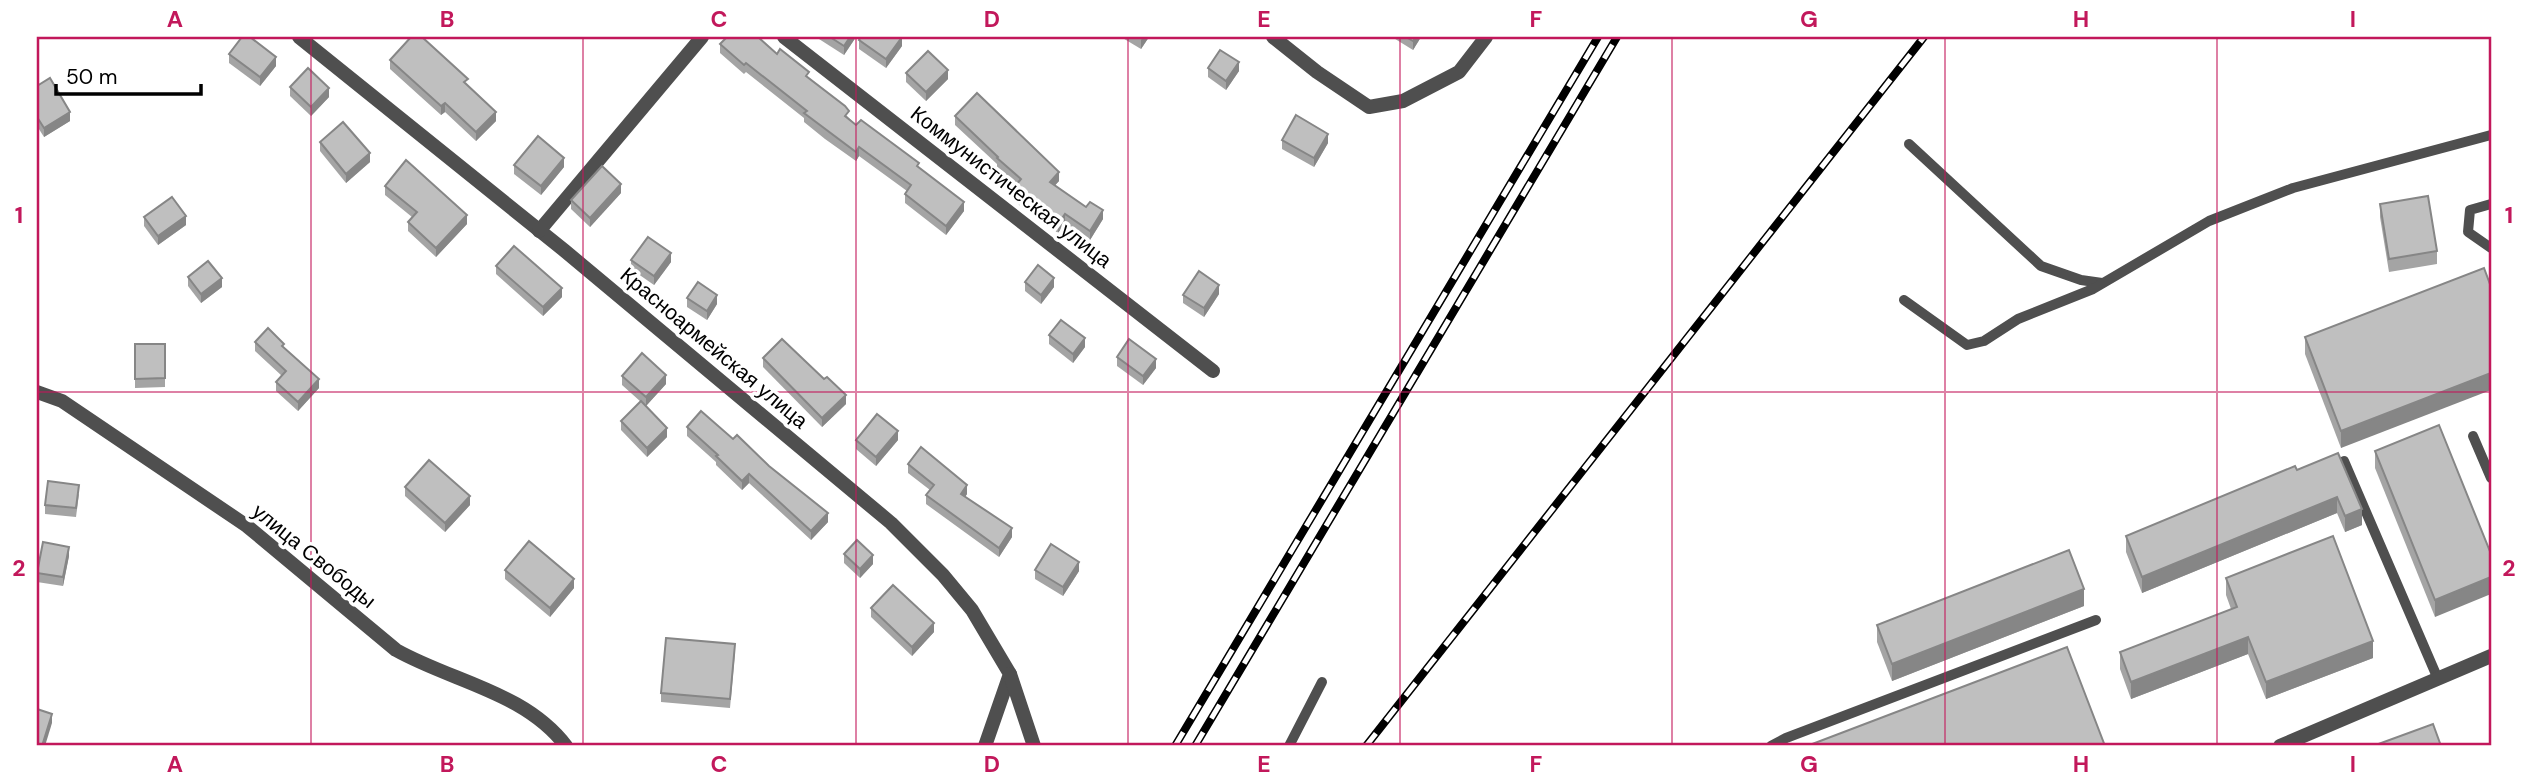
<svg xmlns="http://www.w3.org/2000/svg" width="2528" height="783" viewBox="0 0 2528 783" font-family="'DM Sans',sans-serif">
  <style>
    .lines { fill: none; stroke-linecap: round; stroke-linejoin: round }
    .service { stroke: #4f4f4f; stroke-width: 10 }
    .minor { stroke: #4f4f4f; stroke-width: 14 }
    .rail-casing { stroke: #000; stroke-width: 8 }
    .rail { stroke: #fff; stroke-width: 5; stroke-dasharray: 16; stroke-linecap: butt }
    .wall { fill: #a4a4a4 }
    .shaded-wall { fill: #868686 }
    .building { fill: #bfbfbf; stroke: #868686; stroke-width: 2 }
    .grid { fill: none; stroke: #c2185b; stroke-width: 2; stroke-opacity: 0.55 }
    .labels { text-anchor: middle; stroke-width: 7; stroke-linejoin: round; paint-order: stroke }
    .street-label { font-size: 21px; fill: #000; stroke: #fff }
    .neatline { fill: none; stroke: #c2185b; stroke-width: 2.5 }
    .grid-label { font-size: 23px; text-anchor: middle; font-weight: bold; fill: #c2185b }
  </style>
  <rect width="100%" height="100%" fill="#fff"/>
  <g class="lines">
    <!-- service -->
    <g class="service">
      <path d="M 1909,144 L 2041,266 L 2081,280 L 2102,283"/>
      <path d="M 2491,204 L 2470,210 L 2468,232 L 2491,248"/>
      <path d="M 1904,300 L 1967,345 L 1984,341 L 2018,319 L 2093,289 L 2209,221 L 2293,188 L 2491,135"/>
      <path d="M 2473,436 L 2491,478"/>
      <path d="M 2344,461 L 2438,679"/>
      <path d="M 1289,746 L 1322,682"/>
      <path d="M 1771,746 L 1786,738 L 2096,620"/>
    </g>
    <!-- minor -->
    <g class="minor">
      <path d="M 299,37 L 565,251 L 891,523 L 943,575 L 972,610 L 1010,674 L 985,746"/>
      <path d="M 784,37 L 1213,371"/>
      <path d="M 1273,37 L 1317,72 L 1369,107 L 1403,101 L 1459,72 L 1486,37"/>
      <path d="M 539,231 L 702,37"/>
      <path d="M 37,392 L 62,401 L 247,526 L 396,650 C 453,682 525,692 566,746"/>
      <path d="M 1010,674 L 1034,746"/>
      <path d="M 2280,746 L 2491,656"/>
    </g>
    <defs>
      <g id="rail">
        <path d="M 1175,746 L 1598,37"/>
        <path d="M 1195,746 L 1617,37"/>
        <path d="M 1366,746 L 1924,37"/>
      </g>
    </defs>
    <!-- rail casing -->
    <use href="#rail" class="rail-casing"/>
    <!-- rail -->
    <use href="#rail" class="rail"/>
  </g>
  <!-- wall -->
  <g class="wall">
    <path d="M 819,37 L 856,37 L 844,55 L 819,39 Z"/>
    <path d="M 1121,37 L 1149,37 L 1141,49 Z"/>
    <path d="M 1392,37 L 1421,37 L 1413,50 Z"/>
    <path d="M 859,40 L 902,46 L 886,68 L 859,49 Z"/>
    <path d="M 720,44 L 777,54 L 809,78 L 856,125 L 919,167 L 964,211 L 946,235 L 905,203 L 905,194 L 907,191 L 859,156 L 856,161 L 825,139 L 804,122 L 804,118 L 746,72 L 744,74 L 720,53 Z"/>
    <path d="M 229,54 L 276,66 L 260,86 L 229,63 Z"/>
    <path d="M 390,60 L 468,86 L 496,121 L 476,141 L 445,112 L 441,115 L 390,69 Z"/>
    <path d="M 1208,68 L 1239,71 L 1226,90 L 1208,77 Z"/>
    <path d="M 906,73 L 948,79 L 926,101 L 906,82 Z"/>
    <path d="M 37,86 L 70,121 L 44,137 L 37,126 Z"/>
    <path d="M 290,87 L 329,97 L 311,116 L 290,96 Z"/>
    <path d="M 955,116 L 1059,181 L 1055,185 L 1103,219 L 1090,240 L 1065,223 L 1058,233 L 1030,214 L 1012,199 L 1012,190 L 1017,184 L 997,167 L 997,164 L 955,125 Z"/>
    <path d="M 1282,140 L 1328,143 L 1314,167 L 1282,149 Z"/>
    <path d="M 320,142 L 370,162 L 346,183 L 320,151 Z"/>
    <path d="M 514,165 L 564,167 L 541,195 L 514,174 Z"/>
    <path d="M 385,186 L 467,224 L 436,257 L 408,231 L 408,222 L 412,217 L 385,195 Z"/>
    <path d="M 621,193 L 590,227 L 571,209 L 571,200 Z"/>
    <path d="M 2380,204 L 2437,251 L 2437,264 L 2389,272 L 2380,217 Z"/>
    <path d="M 144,217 L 186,225 L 158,245 L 144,226 Z"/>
    <path d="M 631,260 L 671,262 L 654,285 L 631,269 Z"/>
    <path d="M 496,266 L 562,297 L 543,316 L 496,274 Z"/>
    <path d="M 2484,268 L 2341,448 L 2305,354 L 2305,337 Z"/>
    <path d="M 188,277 L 222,287 L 201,303 L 188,286 Z"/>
    <path d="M 1025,282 L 1054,287 L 1041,304 L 1025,291 Z"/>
    <path d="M 1219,294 L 1204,317 L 1183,303 L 1183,295 Z"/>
    <path d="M 687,298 L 717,304 L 707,320 L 687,307 Z"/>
    <path d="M 1049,335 L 1085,347 L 1073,363 L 1049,344 Z"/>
    <path d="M 255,342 L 284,348 L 319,388 L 298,411 L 276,391 L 276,382 L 282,376 L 255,351 Z"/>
    <path d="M 135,344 L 165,344 L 165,387 L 135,388 Z"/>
    <path d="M 1117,357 L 1156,368 L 1143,385 L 1117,366 Z"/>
    <path d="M 763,358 L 846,404 L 822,427 L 763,367 Z"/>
    <path d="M 622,376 L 666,384 L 646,406 L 667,437 L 647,457 L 621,430 L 621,421 L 641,402 L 622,385 Z"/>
    <path d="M 2439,425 L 2435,617 L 2375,468 L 2375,451 Z"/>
    <path d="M 687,427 L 733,439 L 769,466 L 828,522 L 811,540 L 749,483 L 742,490 L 716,465 L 716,462 L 687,436 Z"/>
    <path d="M 856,440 L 898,440 L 876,466 L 856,449 Z"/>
    <path d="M 2338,453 L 2362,525 L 2345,532 L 2337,513 L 2142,593 L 2126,552 L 2126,536 L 2297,470 Z"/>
    <path d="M 908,464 L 967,494 L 965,497 L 1012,537 L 999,557 L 926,504 L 926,495 L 930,490 L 908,473 Z"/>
    <path d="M 405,487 L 470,505 L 445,532 L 405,496 Z"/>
    <path d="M 79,494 L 76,517 L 45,514 L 45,505 Z"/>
    <path d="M 844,554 L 873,564 L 860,578 L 844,563 Z"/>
    <path d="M 69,556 L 63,586 L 37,582 L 37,573 Z"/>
    <path d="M 505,570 L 574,588 L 550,617 L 505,579 Z"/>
    <path d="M 1035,570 L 1079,571 L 1063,596 L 1035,579 Z"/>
    <path d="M 2226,578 L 2373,658 L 2266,699 L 2248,654 L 2131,699 L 2120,669 L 2120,652 L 2231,609 L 2226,595 Z"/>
    <path d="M 2084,606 L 1892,681 L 1877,642 L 1877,625 Z"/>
    <path d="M 871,608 L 934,632 L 912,656 L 871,617 Z"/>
    <path d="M 735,653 L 730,708 L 661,702 L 661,693 Z"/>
  </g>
  <!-- shaded-wall -->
  <g class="shaded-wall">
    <path d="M 850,37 L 856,37 L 844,55 L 844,46 Z"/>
    <path d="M 902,37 L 902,46 L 886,68 L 886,59 Z"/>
    <path d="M 1143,37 L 1149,37 L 1141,49 L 1141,40 Z"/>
    <path d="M 1416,37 L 1421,37 L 1413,50 L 1413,41 Z"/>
    <path d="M 276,57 L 276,66 L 260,86 L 260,77 Z"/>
    <path d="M 1239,62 L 1239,71 L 1226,90 L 1226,81 Z"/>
    <path d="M 948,70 L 948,79 L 926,101 L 926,92 Z"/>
    <path d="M 329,88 L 329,97 L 311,116 L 311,107 Z"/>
    <path d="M 445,103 L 445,112 L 441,115 L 441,106 Z"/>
    <path d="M 70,112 L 70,121 L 44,137 L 44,128 Z"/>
    <path d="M 496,112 L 496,121 L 476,141 L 476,132 Z"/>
    <path d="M 1328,134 L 1328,143 L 1314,167 L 1314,158 Z"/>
    <path d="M 859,147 L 859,156 L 856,161 L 856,152 Z"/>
    <path d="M 370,153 L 370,162 L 346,183 L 346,174 Z"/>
    <path d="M 564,158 L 564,167 L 541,195 L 541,186 Z"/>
    <path d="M 1059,172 L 1059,181 L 1050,191 L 1050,182 Z"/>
    <path d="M 621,184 L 621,193 L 590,227 L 590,218 Z"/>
    <path d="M 964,202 L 964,211 L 946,235 L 946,226 Z"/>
    <path d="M 1103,210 L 1103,219 L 1090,240 L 1090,231 Z"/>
    <path d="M 1065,214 L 1065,223 L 1058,233 L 1058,224 Z"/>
    <path d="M 467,215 L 467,224 L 436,257 L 436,248 Z"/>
    <path d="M 186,216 L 186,225 L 158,245 L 158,236 Z"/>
    <path d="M 671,253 L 671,262 L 654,285 L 654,276 Z"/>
    <path d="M 222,278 L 222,287 L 201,303 L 201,294 Z"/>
    <path d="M 1054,278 L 1054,287 L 1041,304 L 1041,295 Z"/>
    <path d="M 1219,285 L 1219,294 L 1204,317 L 1204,308 Z"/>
    <path d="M 562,288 L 562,297 L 543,316 L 543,307 Z"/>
    <path d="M 717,295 L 717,304 L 707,320 L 707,311 Z"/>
    <path d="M 1085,338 L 1085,347 L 1073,363 L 1073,354 Z"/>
    <path d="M 1156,359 L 1156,368 L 1143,385 L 1143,376 Z"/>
    <path d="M 2491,373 L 2491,390 L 2341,448 L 2341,431 Z"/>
    <path d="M 666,375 L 666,384 L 646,406 L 646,397 Z"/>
    <path d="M 319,379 L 319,388 L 298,411 L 298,402 Z"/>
    <path d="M 846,395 L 846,404 L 822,427 L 822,418 Z"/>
    <path d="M 667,428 L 667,437 L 647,457 L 647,448 Z"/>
    <path d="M 898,431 L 898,440 L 876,466 L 876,457 Z"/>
    <path d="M 749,474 L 749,483 L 742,490 L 742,481 Z"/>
    <path d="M 967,485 L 967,494 L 961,503 L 961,494 Z"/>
    <path d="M 470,496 L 470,505 L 445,532 L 445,523 Z"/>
    <path d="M 2337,497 L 2337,513 L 2142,593 L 2142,577 Z"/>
    <path d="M 2362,509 L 2362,525 L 2345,532 L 2345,516 Z"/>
    <path d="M 828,513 L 828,522 L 811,540 L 811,531 Z"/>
    <path d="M 1012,528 L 1012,537 L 999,557 L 999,548 Z"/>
    <path d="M 69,547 L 69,556 L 63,586 L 63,577 Z"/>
    <path d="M 873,555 L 873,564 L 860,578 L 860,569 Z"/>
    <path d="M 1079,562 L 1079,571 L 1063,596 L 1063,587 Z"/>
    <path d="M 2491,577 L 2491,594 L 2435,617 L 2435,600 Z"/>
    <path d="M 574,579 L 574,588 L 550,617 L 550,608 Z"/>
    <path d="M 2084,589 L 2084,606 L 1892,681 L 1892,664 Z"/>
    <path d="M 934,623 L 934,632 L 912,656 L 912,647 Z"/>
    <path d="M 2248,637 L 2248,654 L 2131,699 L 2131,682 Z"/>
    <path d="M 2373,641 L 2373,658 L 2266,699 L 2266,682 Z"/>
    <path d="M 52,714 L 52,723 L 45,746 L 42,746 Z"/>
  </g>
  <!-- building -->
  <g class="building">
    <path d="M 242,37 L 250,37 L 276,57 L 260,77 L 229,54 Z"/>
    <path d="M 411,37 L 422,37 L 468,79 L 464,82 L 496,112 L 476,132 L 445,103 L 441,106 L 390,60 Z"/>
    <path d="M 727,37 L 758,37 L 777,54 L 780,49 L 809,72 L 806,76 L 845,106 L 849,111 L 845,116 L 856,125 L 861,120 L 919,163 L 917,166 L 964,202 L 946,226 L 905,194 L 911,185 L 859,147 L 856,152 L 804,113 L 807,111 L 746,63 L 744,65 L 720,44 Z"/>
    <path d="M 830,37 L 850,37 L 844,46 Z"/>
    <path d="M 861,37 L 902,37 L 886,59 L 859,40 Z"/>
    <path d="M 1406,37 L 1416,37 L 1413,41 Z"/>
    <path d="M 1220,50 L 1239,62 L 1226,81 L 1208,68 Z"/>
    <path d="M 928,51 L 948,70 L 926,92 L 906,73 Z"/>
    <path d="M 308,68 L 329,88 L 311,107 L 290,87 Z"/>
    <path d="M 50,78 L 70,112 L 44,128 L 37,117 L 37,86 Z"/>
    <path d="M 977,93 L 1059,172 L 1050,182 L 1086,207 L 1090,202 L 1103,210 L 1090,231 L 1065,214 L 1058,224 L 1030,205 L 1012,190 L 1021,179 L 997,158 L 998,157 L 955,116 Z"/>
    <path d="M 1296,115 L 1328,134 L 1314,158 L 1282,140 Z"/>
    <path d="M 343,122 L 370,153 L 346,174 L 320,142 Z"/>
    <path d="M 538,136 L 564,158 L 541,186 L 514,165 Z"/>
    <path d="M 406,160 L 467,215 L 436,248 L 408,222 L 417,212 L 385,186 Z"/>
    <path d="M 602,166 L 621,184 L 590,218 L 571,200 Z"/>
    <path d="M 2428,196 L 2437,251 L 2389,259 L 2380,204 Z"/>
    <path d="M 172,197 L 186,216 L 158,236 L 144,217 Z"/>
    <path d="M 648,237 L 671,253 L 654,276 L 631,260 Z"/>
    <path d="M 514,246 L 562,288 L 543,307 L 496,266 Z"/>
    <path d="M 208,261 L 222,278 L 201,294 L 188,277 Z"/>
    <path d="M 1038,265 L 1054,278 L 1041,295 L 1025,282 Z"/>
    <path d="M 2484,268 L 2491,287 L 2491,373 L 2341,431 L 2305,337 Z"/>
    <path d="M 1199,271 L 1219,285 L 1204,308 L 1183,295 Z"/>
    <path d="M 698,282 L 717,295 L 707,311 L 687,298 Z"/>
    <path d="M 1061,320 L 1085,338 L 1073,354 L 1049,335 Z"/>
    <path d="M 268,328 L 284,344 L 282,346 L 319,379 L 298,402 L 276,382 L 286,371 L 255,342 Z"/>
    <path d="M 782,339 L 824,379 L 827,377 L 846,395 L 822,418 L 763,358 Z"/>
    <path d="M 1129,339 L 1156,359 L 1143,376 L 1117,357 Z"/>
    <path d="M 135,344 L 165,344 L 165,378 L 135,379 Z"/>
    <path d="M 642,353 L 666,375 L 646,397 L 622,376 Z"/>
    <path d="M 641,401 L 667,428 L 647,448 L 621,421 Z"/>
    <path d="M 701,411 L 733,439 L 737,435 L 769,466 L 828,513 L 811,531 L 749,474 L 742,481 L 716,456 L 718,455 L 687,427 Z"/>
    <path d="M 877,414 L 898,431 L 876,457 L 856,440 Z"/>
    <path d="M 2439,425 L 2491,554 L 2491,577 L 2435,600 L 2375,451 Z"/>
    <path d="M 921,447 L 967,485 L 961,494 L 1012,528 L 999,548 L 926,495 L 934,485 L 908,464 Z"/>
    <path d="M 2338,453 L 2362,509 L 2345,516 L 2337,497 L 2142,577 L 2126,536 L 2295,466 L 2297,470 Z"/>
    <path d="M 429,460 L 470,496 L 445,523 L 405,487 Z"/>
    <path d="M 48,481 L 79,485 L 76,508 L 45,505 Z"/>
    <path d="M 2333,536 L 2373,641 L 2266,682 L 2248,637 L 2131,682 L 2120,652 L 2237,607 L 2226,578 Z"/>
    <path d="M 857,540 L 873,555 L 860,569 L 844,554 Z"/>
    <path d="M 529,541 L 574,579 L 550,608 L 505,570 Z"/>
    <path d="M 43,542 L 69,547 L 63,577 L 37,573 Z"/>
    <path d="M 1051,544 L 1079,562 L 1063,587 L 1035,570 Z"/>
    <path d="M 2069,550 L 2084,589 L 1892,664 L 1877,625 Z"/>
    <path d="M 893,585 L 934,623 L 912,647 L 871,608 Z"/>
    <path d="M 666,638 L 735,644 L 730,699 L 661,693 Z"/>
    <path d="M 2067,647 L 2105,746 L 1807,746 Z"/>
    <path d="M 37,709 L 52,714 L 42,746 L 37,746 Z"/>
    <path d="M 2433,724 L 2441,746 L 2373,746 Z"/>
  </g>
  <!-- grid -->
  <path class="grid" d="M 311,37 L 311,746M 583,37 L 583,746M 856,37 L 856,746M 1128,37 L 1128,746M 1400,37 L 1400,746M 1672,37 L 1672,746M 1945,37 L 1945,746M 2217,37 L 2217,746M 37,392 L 2491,392"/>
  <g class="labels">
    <!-- street labels -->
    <g class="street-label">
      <text transform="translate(1011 187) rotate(38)" y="7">Коммунистическая улица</text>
      <text transform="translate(714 348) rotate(40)" y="7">Красноармейская улица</text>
      <text transform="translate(314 556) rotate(39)" y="7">улица Свободы</text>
    </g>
  </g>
  <!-- border -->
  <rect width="2528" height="783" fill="none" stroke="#ffffff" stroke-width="77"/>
  <!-- scale -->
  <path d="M56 84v10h145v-10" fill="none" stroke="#000000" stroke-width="3.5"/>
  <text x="66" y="84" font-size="21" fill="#000000" stroke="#ffffff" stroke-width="5" paint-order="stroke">50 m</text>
  <rect x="38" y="38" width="2452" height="706" class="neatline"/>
  <g class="grid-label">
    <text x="175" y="27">A</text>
    <text x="447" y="27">B</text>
    <text x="719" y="27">C</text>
    <text x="992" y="27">D</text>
    <text x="1264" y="27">E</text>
    <text x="1536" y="27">F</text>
    <text x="1809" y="27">G</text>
    <text x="2081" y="27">H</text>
    <text x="2353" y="27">I</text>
    <text x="19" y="223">1</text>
    <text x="2509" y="223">1</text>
    <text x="19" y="576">2</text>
    <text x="2509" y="576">2</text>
    <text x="175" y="772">A</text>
    <text x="447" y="772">B</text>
    <text x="719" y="772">C</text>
    <text x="992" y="772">D</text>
    <text x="1264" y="772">E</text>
    <text x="1536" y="772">F</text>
    <text x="1809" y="772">G</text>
    <text x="2081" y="772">H</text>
    <text x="2353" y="772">I</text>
  </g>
</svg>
